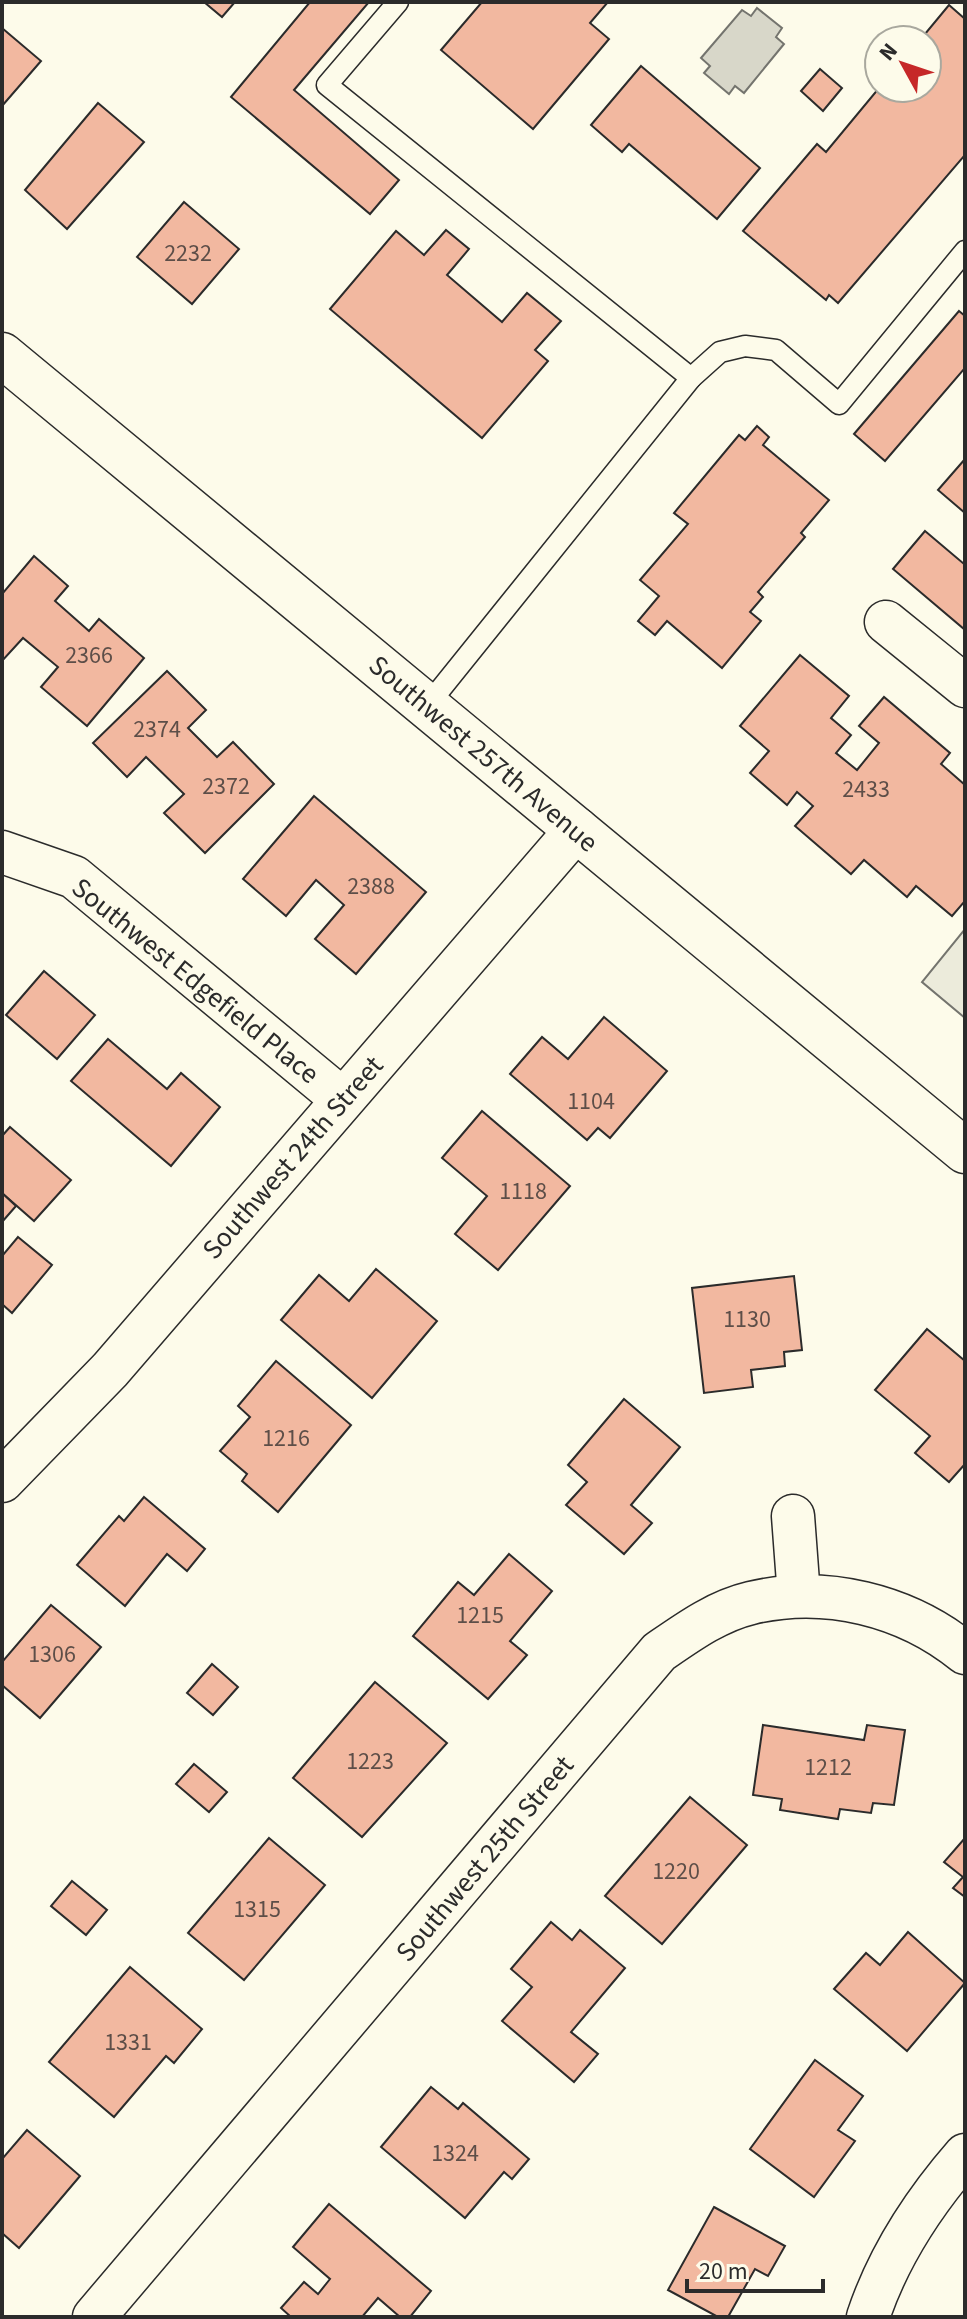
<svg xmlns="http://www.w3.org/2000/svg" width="967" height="2319" viewBox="0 0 967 2319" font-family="'Source Sans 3',sans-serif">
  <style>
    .green { fill: #ecebdb; stroke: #74746e; stroke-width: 2 }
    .water { fill: #d8d7c9; stroke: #74746e; stroke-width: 2 }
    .building { fill: #f2b8a0; stroke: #2b2b2b; stroke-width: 2 }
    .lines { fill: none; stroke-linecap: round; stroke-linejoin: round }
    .service-casing { stroke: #2b2b2b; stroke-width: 23 }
    .minor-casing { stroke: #2b2b2b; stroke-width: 45 }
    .primary-casing { stroke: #2b2b2b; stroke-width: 47 }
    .service { stroke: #fdfbea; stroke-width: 20 }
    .minor { stroke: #fdfbea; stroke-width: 42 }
    .primary { stroke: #fdfbea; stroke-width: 44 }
    .labels { text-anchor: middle; stroke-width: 6; stroke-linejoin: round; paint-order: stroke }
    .number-label { font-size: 24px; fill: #5d4e48 }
    .street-label { font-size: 28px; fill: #2b2b2b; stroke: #fdfbea }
  </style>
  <rect width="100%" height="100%" fill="#fdfbea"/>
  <!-- green -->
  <path class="green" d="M 965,929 L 965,1018 L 922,982 Z"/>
  <!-- water -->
  <path class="water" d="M 757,8 L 782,28 L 776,37 L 784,44 L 744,93 L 735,86 L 729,94 L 704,73 L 710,66 L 701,58 L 742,10 L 751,16 Z"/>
  <!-- building -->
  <g class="building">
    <path d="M 204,2 L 235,2 L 222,17 Z"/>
    <path d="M 310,2 L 369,2 L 294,90 L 399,180 L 370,214 L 231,97 Z"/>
    <path d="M 482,2 L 608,2 L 590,23 L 609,39 L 533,129 L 441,50 Z"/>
    <path d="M 949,5 L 965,19 L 965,155 L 838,303 L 829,295 L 826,300 L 743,231 L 817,144 L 826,152 L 879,88 L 927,88 L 927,40 L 920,40 Z"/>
    <path d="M 2,28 L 41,61 L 2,106 Z"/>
    <path d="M 641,66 L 760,168 L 717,219 L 629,144 L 622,152 L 591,125 Z"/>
    <path d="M 820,69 L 842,88 L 823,111 L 801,91 Z"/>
    <path d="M 98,103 L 144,142 L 67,229 L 25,190 Z"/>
    <path d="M 184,202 L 239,249 L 192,304 L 137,257 Z"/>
    <path d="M 446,230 L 469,249 L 447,275 L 502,322 L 527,293 L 561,321 L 535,350 L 548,361 L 482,438 L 330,309 L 396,231 L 424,255 Z"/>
    <path d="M 959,311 L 965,316 L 965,368 L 885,461 L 854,434 Z"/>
    <path d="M 757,426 L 769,437 L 763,445 L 829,500 L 801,533 L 805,537 L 758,592 L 763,597 L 750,612 L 761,621 L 722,668 L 667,621 L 655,635 L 638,621 L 659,596 L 640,580 L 688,524 L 674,513 L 739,435 L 745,440 Z"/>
    <path d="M 965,459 L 965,513 L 938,490 Z"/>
    <path d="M 925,531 L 964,564 L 965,563 L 964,629 L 893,569 Z"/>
    <path d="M 34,556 L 68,586 L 55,601 L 89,631 L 99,619 L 144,658 L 87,726 L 41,687 L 58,667 L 23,638 L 2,661 L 2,594 Z"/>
    <path d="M 800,655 L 849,696 L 831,718 L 851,735 L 836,753 L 857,770 L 879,743 L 859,726 L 884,697 L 950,753 L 941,764 L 965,785 L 965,901 L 952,916 L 916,886 L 907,897 L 864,860 L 851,874 L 795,826 L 813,806 L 797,792 L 787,805 L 750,773 L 769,751 L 740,726 Z"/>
    <path d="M 167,671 L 206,710 L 188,728 L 217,757 L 233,742 L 274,784 L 205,853 L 164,813 L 184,794 L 146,757 L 127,777 L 93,743 Z"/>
    <path d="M 314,796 L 426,892 L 356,974 L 315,939 L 344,905 L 316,880 L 286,916 L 243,879 Z"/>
    <path d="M 44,971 L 95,1015 L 57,1059 L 6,1015 Z"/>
    <path d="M 604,1017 L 667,1071 L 610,1138 L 598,1128 L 587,1140 L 510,1074 L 542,1037 L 568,1059 Z"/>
    <path d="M 108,1039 L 167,1089 L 181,1073 L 220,1107 L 171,1166 L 71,1081 Z"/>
    <path d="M 482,1111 L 570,1186 L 498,1270 L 455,1234 L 487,1196 L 442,1158 Z"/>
    <path d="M 10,1127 L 71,1180 L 34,1221 L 2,1193 L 2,1136 Z"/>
    <path d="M 2,1193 L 16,1206 L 2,1222 Z"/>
    <path d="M 18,1237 L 52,1265 L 12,1313 L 2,1304 L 2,1256 Z"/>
    <path d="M 376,1269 L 437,1321 L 372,1398 L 281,1320 L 319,1275 L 349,1301 Z"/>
    <path d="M 794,1276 L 802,1350 L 784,1352 L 785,1366 L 751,1370 L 753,1387 L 704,1393 L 692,1288 Z"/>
    <path d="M 927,1329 L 965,1361 L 965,1464 L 949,1482 L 915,1453 L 930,1436 L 875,1390 Z"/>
    <path d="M 276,1361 L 351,1425 L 278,1512 L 242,1481 L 247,1474 L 220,1451 L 250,1417 L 238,1406 Z"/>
    <path d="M 624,1399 L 680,1447 L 631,1505 L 652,1523 L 624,1554 L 566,1505 L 587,1482 L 568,1465 Z"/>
    <path d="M 144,1497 L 205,1549 L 187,1571 L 167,1554 L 125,1606 L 77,1565 L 119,1516 L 124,1521 Z"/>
    <path d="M 509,1554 L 552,1591 L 510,1641 L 527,1655 L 488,1699 L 413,1636 L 458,1582 L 474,1595 Z"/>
    <path d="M 51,1605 L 101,1647 L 40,1718 L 2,1685 L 2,1662 Z"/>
    <path d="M 212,1664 L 238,1687 L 213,1715 L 187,1693 Z"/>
    <path d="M 375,1682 L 447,1743 L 362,1837 L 293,1778 Z"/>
    <path d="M 763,1725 L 864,1740 L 867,1725 L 905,1730 L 894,1805 L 873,1803 L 871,1813 L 840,1809 L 838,1819 L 780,1810 L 782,1799 L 753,1795 Z"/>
    <path d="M 194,1764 L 227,1792 L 209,1812 L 176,1784 Z"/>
    <path d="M 690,1797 L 747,1845 L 662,1944 L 605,1896 Z"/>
    <path d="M 269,1838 L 325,1885 L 244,1980 L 188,1933 Z"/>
    <path d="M 965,1838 L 965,1897 L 953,1888 L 963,1877 L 944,1862 Z"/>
    <path d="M 72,1881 L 107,1910 L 86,1935 L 51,1906 Z"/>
    <path d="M 551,1922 L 572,1940 L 580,1930 L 625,1968 L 571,2032 L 598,2054 L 574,2082 L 502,2021 L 532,1987 L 511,1969 Z"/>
    <path d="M 908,1932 L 965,1983 L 907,2051 L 834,1989 L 866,1953 L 880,1965 Z"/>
    <path d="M 130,1967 L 202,2029 L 174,2063 L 166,2056 L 114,2117 L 49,2062 Z"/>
    <path d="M 815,2060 L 863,2096 L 838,2130 L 855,2141 L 814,2197 L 750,2149 Z"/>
    <path d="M 431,2087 L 458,2109 L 463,2103 L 529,2159 L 512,2179 L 504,2172 L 465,2218 L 381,2147 Z"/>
    <path d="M 27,2130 L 80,2176 L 19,2248 L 2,2233 L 2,2159 Z"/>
    <path d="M 329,2204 L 431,2291 L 410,2317 L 400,2317 L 378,2298 L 362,2317 L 291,2317 L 281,2308 L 304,2282 L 318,2294 L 330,2279 L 293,2247 Z"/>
    <path d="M 714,2207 L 785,2246 L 768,2276 L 755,2269 L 728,2317 L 718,2317 L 668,2290 Z"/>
  </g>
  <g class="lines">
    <defs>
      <g id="service">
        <path d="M 398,2 L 327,85 L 691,378 L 720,352 L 745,346 L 776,350 L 839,404 L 965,251"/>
        <path d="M 427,706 L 691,378"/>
      </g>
      <g id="minor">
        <path d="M 886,622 L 965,686"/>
        <path d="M 2,852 L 74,877 L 342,1099"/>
        <path d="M 2,1481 L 110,1370 L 577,829"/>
        <path d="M 793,1516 L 799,1596"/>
        <path d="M 94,2317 L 659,1652 C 688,1632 717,1611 751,1603 C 825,1585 906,1605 965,1653"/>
        <path d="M 868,2317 C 888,2257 924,2202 965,2155"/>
      </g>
      <path id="primary" d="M 2,355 L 965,1151"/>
    </defs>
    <!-- service casing -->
    <use href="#service" class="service-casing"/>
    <!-- minor casing -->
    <use href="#minor" class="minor-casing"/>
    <!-- primary casing -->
    <use href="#primary" class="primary-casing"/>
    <!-- service -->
    <use href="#service" class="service"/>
    <!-- minor -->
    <use href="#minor" class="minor"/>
    <!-- primary -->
    <use href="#primary" class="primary"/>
  </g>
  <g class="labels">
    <!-- number labels -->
    <g class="number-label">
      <text x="188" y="261">2232</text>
      <text x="89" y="663">2366</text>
      <text x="157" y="737">2374</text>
      <text x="226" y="794">2372</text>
      <text x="866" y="797">2433</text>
      <text x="371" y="894">2388</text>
      <text x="591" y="1109">1104</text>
      <text x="523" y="1199">1118</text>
      <text x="747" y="1327">1130</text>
      <text x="286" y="1446">1216</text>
      <text x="480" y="1623">1215</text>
      <text x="52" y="1662">1306</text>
      <text x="370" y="1769">1223</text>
      <text x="828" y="1775">1212</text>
      <text x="676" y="1879">1220</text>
      <text x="257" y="1917">1315</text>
      <text x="128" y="2050">1331</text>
      <text x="455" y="2161">1324</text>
    </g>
    <!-- street labels -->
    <g class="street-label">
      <text transform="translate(484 753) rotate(40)" y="10">Southwest 257th Avenue</text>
      <text transform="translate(196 980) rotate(39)" y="10">Southwest Edgefield Place</text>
      <text transform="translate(292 1157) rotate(-49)" y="10">Southwest 24th Street</text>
      <text transform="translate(484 1858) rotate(-50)" y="10">Southwest 25th Street</text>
    </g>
  </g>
  <!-- border -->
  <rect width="967" height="2319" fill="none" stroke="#2b2b2b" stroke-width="8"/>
  <!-- north arrow -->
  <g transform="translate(903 64) rotate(310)"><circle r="38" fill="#fdfbea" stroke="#a9a89e" stroke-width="2"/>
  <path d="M0-6L14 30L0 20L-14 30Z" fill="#c62828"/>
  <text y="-12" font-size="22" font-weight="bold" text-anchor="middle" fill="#2b2b2b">N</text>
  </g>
  <!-- scale -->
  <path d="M687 2279v12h136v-12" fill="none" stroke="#2b2b2b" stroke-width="4"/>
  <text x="699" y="2279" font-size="24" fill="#2b2b2b" stroke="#fdfbea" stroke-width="6" paint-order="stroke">20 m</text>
</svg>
